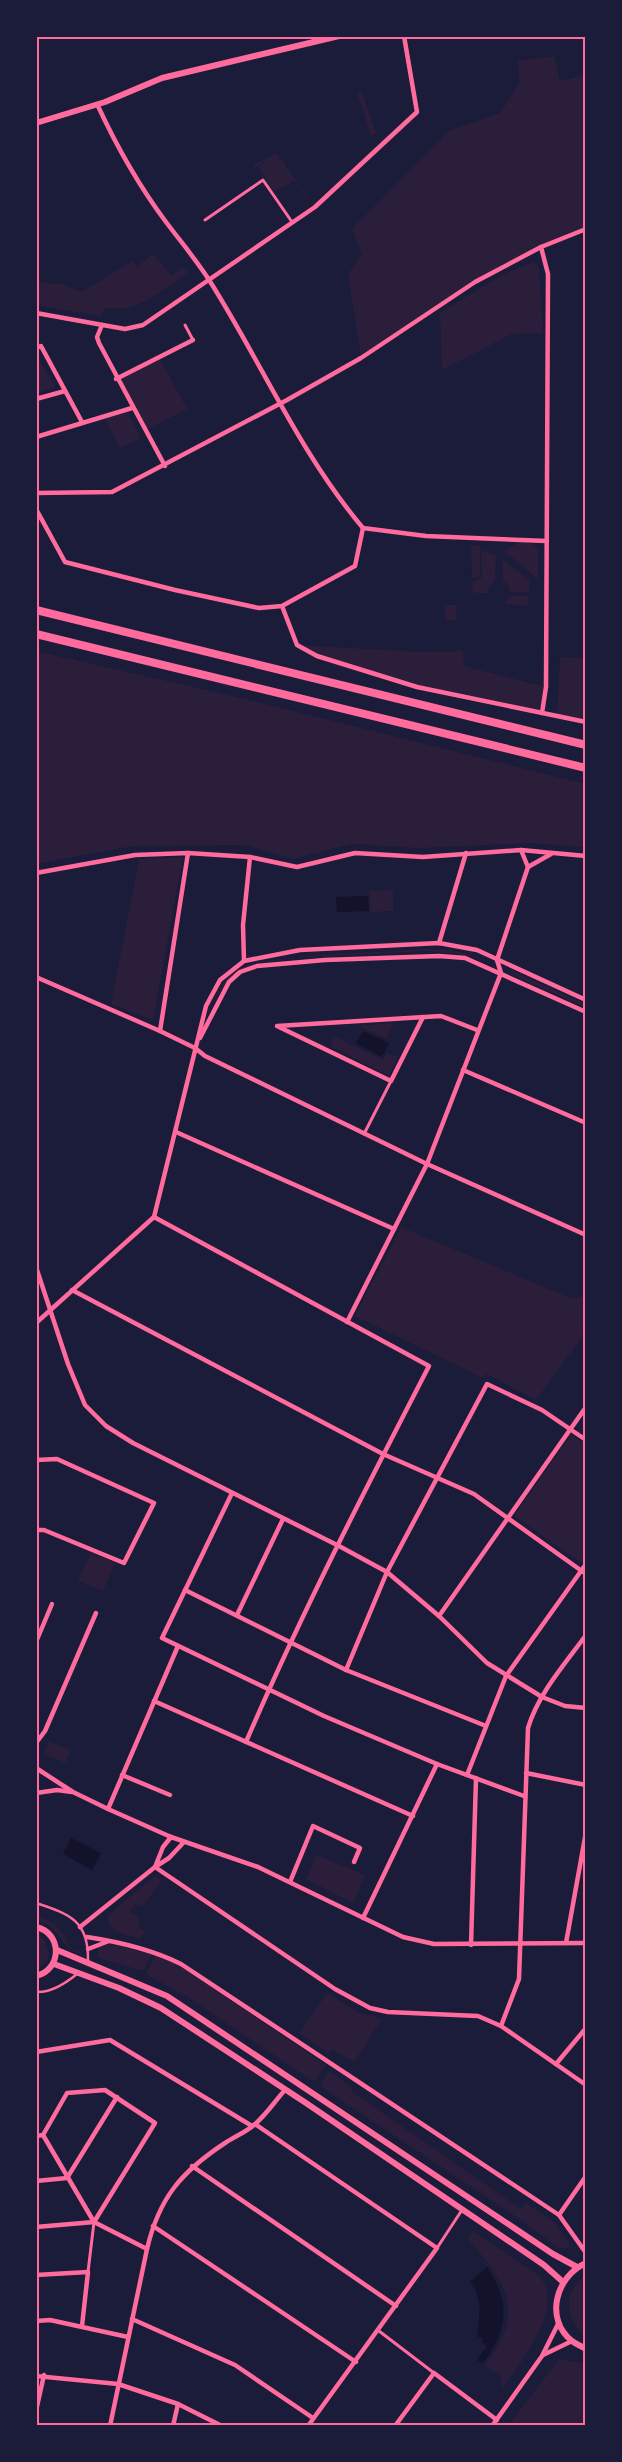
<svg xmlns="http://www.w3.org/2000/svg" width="622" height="2462" viewBox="0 0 622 2462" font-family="'Asap Condensed',sans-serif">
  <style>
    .green { fill: #2a1e3b }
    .water { fill: #12122b }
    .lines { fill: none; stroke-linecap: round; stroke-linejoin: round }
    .service { stroke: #ff6b9d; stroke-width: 2.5 }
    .pedestrian { stroke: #ff6b9d; stroke-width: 3 }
    .minor { stroke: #ff6b9d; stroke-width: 4.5 }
    .secondary { stroke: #ff6b9d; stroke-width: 6 }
    .motorway { stroke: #ff6b9d; stroke-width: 8 }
    .neatline { fill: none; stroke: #ff6b9d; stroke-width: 2 }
  </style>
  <rect width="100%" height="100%" fill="#1b1b3a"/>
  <!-- green -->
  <g class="green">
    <path d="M 554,56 L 560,81 L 586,75 L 586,229 L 493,273 L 361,358 L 348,274 L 362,254 L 352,229 L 449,131 L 500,113 L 519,84 L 518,61 Z"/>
    <path d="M 362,92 L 376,133 L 371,136 L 357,93 Z"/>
    <path d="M 276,153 L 286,164 L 285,165 L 307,196 L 306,197 L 295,181 L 274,192 L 259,167 L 270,159 L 255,168 L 254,165 Z"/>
    <path d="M 153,254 L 172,276 L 183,267 L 189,272 C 162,290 140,313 105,308 L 100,316 L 36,305 L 36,282 L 61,284 L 82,292 L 132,261 L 138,266 Z"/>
    <path d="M 535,263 L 539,268 L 543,333 L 512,334 L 442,370 L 440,313 C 462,300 512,265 535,263 Z"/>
    <path d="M 36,356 L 56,387 L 36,394 Z"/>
    <path d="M 159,357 L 187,409 L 144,431 L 117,379 Z"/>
    <path d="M 128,412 L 141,438 L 120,448 L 105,419 Z"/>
    <path d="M 520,542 L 533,544 L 538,549 L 538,579 L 504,551 Z"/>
    <path d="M 471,545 L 480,546 L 480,576 L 472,578 Z"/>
    <path d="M 481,550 L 496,555 L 495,580 L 488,588 L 488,593 L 476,593 L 472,591 L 473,582 L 482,577 Z"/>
    <path d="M 502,559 L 529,580 L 529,592 L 510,592 L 509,586 L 503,580 Z"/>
    <path d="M 510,596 L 528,596 L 528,606 L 504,604 Z"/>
    <path d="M 444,605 L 456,605 L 456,620 L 445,620 Z"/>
    <path d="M 297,645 L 420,652 L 463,651 L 464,666 L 546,687 L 542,713 L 417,687 L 317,656 Z"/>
    <path d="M 36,651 L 254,701 L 586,784 L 586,847 L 531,843 L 418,848 L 352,844 L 294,859 L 245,845 L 133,846 L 36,864 Z"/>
    <path d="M 560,657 L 586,658 L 586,722 L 557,716 Z"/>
    <path d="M 183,857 L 153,1020 L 111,1004 L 139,859 Z"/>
    <path d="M 393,890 L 393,911 L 370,912 L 369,891 Z"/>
    <path d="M 428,949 L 449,950 L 480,957 L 428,951 L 303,957 L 253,964 L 234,974 L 209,1006 L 222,984 L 233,972 L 252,963 L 303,956 Z"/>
    <path d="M 512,971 L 586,1004 L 586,1008 L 511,974 Z"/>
    <path d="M 394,1023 L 386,1039 L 359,1026 Z"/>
    <path d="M 334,1036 L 383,1060 L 387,1053 L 398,1057 L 389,1076 L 330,1046 Z"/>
    <path d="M 401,1227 L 573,1299 L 586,1295 L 586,1331 L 536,1400 L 487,1374 L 483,1378 L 355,1316 Z"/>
    <path d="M 571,1435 L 586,1445 L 586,1558 L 582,1563 L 514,1516 Z"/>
    <path d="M 91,1553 L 115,1563 L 103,1591 L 78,1581 Z"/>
    <path d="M 49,1741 L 71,1750 L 66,1763 L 44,1754 Z"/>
    <path d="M 316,1855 L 365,1875 L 353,1903 L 306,1879 Z"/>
    <path d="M 155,1876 L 162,1881 L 142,1907 L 136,1904 L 130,1912 L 138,1916 L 139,1928 L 145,1931 L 141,1939 C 127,1935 105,1932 108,1915 Z"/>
    <path d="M 36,1912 L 37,1915 C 53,1923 65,1928 69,1947 L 81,1952 L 82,1955 C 64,1949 64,1940 52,1928 C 46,1922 36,1923 36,1912 Z"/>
    <path d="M 36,1935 L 45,1940 L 49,1954 L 46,1962 L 36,1968 Z"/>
    <path d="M 111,1944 L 152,1954 L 143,1971 L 97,1957 L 99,1947 Z"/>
    <path d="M 156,1954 L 180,1966 L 326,2065 L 314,2082 L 186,1996 L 146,1974 Z"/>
    <path d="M 327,1993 L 358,2012 L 382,2019 L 354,2062 L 332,2049 L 329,2053 L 299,2033 Z"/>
    <path d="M 329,2071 L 352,2087 L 351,2091 L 521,2209 L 526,2203 L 554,2222 L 570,2245 L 568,2248 L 559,2248 L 521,2220 L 320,2086 Z"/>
    <path d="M 473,2231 L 538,2275 C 568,2305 520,2362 503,2389 L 500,2376 L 485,2365 C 527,2310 507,2285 468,2239 Z"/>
    <path d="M 586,2276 L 586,2337 C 566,2322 561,2290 586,2276 Z"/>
    <path d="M 559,2359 L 586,2364 L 586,2426 L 508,2426 Z"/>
  </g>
  <!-- water -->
  <g class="water">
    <path d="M 368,896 L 369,911 L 337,912 L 336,897 Z"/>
    <path d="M 363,1031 L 389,1043 L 382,1057 L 356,1043 Z"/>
    <path d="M 71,1838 L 101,1853 L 92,1870 L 63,1854 Z"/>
    <path d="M 487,2267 C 511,2302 508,2330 483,2363 L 477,2360 L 487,2346 L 481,2342 L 483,2339 L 477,2336 L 480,2308 L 476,2291 L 470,2282 Z"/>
  </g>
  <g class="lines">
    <!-- service -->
    <g class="service">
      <path d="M 36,1903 C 70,1914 89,1921 88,1961"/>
      <path d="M 36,1992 C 51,1993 66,1983 77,1974"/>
    </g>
    <!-- pedestrian -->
    <g class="pedestrian">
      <path d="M 205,220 L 263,180 L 292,222"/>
      <path d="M 185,325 L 193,340"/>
      <path d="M 364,1134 L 391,1081"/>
      <path d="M 437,2248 L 462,2210"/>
      <path d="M 88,2272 L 94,2222"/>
      <path d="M 379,2331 L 434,2373"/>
    </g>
    <!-- minor -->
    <g class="minor">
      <path d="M 97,104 C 116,145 139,186 166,222 C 181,242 198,262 211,283 C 262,364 301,455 363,528 L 426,536 L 547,541"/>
      <path d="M 541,247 L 548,274 L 546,687 L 542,713"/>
      <path d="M 36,313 L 125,329 L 143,325 L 315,207 L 417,112 L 404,36"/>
      <path d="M 102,325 L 97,337 L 99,343 L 165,466"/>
      <path d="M 36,348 L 41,346 L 82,422"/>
      <path d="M 116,379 L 193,340"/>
      <path d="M 36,399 L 65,391"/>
      <path d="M 36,437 L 132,408"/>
      <path d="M 36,493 L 112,492 L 287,400 L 361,358 L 475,282 L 541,247 L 586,229"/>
      <path d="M 36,509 L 65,562 L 175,590 L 259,608 L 282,606 L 355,566 L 363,528"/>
      <path d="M 282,606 L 297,645 L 317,656 L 417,687 L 586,722"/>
      <path d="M 521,850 L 528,867"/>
      <path d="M 528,867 L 551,854"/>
      <path d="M 36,873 L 135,855 L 188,853 L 250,857 L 297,867 L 355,853 L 423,857 L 521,850 L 586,856"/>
      <path d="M 439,943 L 466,853"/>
      <path d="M 244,961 L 243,925 L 250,857"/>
      <path d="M 36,977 L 160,1031 L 195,1048 L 205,1056 L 427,1164 L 586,1235"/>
      <path d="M 277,1026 L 441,1016 L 477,1030"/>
      <path d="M 279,1027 L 391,1081 L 423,1017"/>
      <path d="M 160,1031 L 188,853"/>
      <path d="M 200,1038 L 229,982 L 240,972 L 257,966 L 325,960 L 439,956 L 465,958 L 586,1012"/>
      <path d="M 463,1070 L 586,1123"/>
      <path d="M 176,1132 L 394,1229"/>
      <path d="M 154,1217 L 429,1366 C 365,1490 301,1614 246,1742"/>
      <path d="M 36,1267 L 68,1364 L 85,1405 L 106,1426 L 133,1443 L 339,1546 L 387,1572 L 439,1616 L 487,1663 L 542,1697 L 565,1706 L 586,1708"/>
      <path d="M 72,1290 L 383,1454 L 474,1494 L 586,1574"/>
      <path d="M 347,1322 L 427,1164 L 501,973 L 497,960 L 528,867"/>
      <path d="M 36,1323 L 154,1217 L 206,1006 L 220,980 L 244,961 L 300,950 L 439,943 L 477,950 L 586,1000"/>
      <path d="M 36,1460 L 57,1459 L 154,1503 L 124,1563 L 44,1530 L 36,1530"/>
      <path d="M 232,1493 L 162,1638 L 324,1716 L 437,1764 L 524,1796"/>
      <path d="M 185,1590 L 346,1670 L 486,1726"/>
      <path d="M 237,1615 L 283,1519"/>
      <path d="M 439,1616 L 586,1407"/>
      <path d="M 36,1642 L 52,1604"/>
      <path d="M 346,1670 L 387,1572 L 487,1384 L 542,1410 L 586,1440"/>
      <path d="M 154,1701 L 413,1816"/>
      <path d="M 36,1743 L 45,1731 L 96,1613"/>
      <path d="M 36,1768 L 73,1792 L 108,1809 L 171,1837 L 258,1867 L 403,1937 L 434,1944 L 586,1943"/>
      <path d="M 526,1773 L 586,1785"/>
      <path d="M 122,1775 L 170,1795"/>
      <path d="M 467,1775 L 506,1676 L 586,1564"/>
      <path d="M 36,1793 L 57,1790 L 72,1792"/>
      <path d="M 108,1809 L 178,1646"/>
      <path d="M 171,1837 L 163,1847 L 155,1867 L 169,1858 L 184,1842"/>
      <path d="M 290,1882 L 313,1826 L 360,1848 L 354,1862"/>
      <path d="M 363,1918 L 437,1764"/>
      <path d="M 80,1927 L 155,1867 L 335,1989 L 370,2008 L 388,2012 L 478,2016 L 501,2026 L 586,2085"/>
      <path d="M 87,1937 C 120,1942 151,1949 181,1964 L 559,2215 L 586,2253"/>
      <path d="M 566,1943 L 586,1832"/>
      <path d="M 471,1945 L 476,1778"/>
      <path d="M 88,1949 L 109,1941"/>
      <path d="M 501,2026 L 519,1979 L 528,1728 C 538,1694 565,1664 586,1635"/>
      <path d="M 36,2052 L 110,2040 L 252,2126"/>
      <path d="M 556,2064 L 586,2028"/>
      <path d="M 255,2124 L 437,2248 L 308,2426"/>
      <path d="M 43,2135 L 94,2222"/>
      <path d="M 36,2136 L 43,2135 L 67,2093 L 105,2090 L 155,2123 L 94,2222"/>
      <path d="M 192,2166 L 396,2306"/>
      <path d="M 36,2181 L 67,2178 L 117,2097"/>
      <path d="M 559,2215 L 586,2176"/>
      <path d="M 153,2226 L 356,2362"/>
      <path d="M 36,2227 L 94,2222 L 147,2249"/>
      <path d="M 36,2275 L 88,2272 L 82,2326"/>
      <path d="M 132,2319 L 235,2365 L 313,2418"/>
      <path d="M 36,2321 L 50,2320 L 128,2337"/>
      <path d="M 543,2355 L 572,2341"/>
      <path d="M 36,2376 L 118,2384 L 178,2404 L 222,2426"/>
      <path d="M 36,2411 L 44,2375"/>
      <path d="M 110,2426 L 147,2249 C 159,2198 181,2172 225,2143 C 234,2137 246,2132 254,2125 C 266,2115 275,2101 285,2090"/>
      <path d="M 173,2426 L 178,2404"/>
      <path d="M 395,2426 L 434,2373 L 497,2420"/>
      <path d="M 492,2426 L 542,2356 L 559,2322"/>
    </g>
    <!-- secondary -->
    <g class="secondary">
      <path d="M 36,123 L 105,102 L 162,78 L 339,36"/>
      <path d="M 36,1927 C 63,1933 62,1970 36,1976"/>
      <path d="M 57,1950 L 167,1996 L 553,2254 L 577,2267"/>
      <path d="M 54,1964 L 119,1988 L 161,2008 L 306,2103 L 544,2265 L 563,2282"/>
      <path d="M 586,2263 C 556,2276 544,2319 572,2341 C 576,2344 581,2346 586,2349"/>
    </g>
    <!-- motorway -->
    <g class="motorway">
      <path d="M 36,610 L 586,745"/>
      <path d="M 36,634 L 586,768"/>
    </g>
  </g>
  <!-- border -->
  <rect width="622" height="2462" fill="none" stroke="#1b1b3a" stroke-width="75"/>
  <rect x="38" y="38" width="546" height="2386" class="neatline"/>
</svg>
